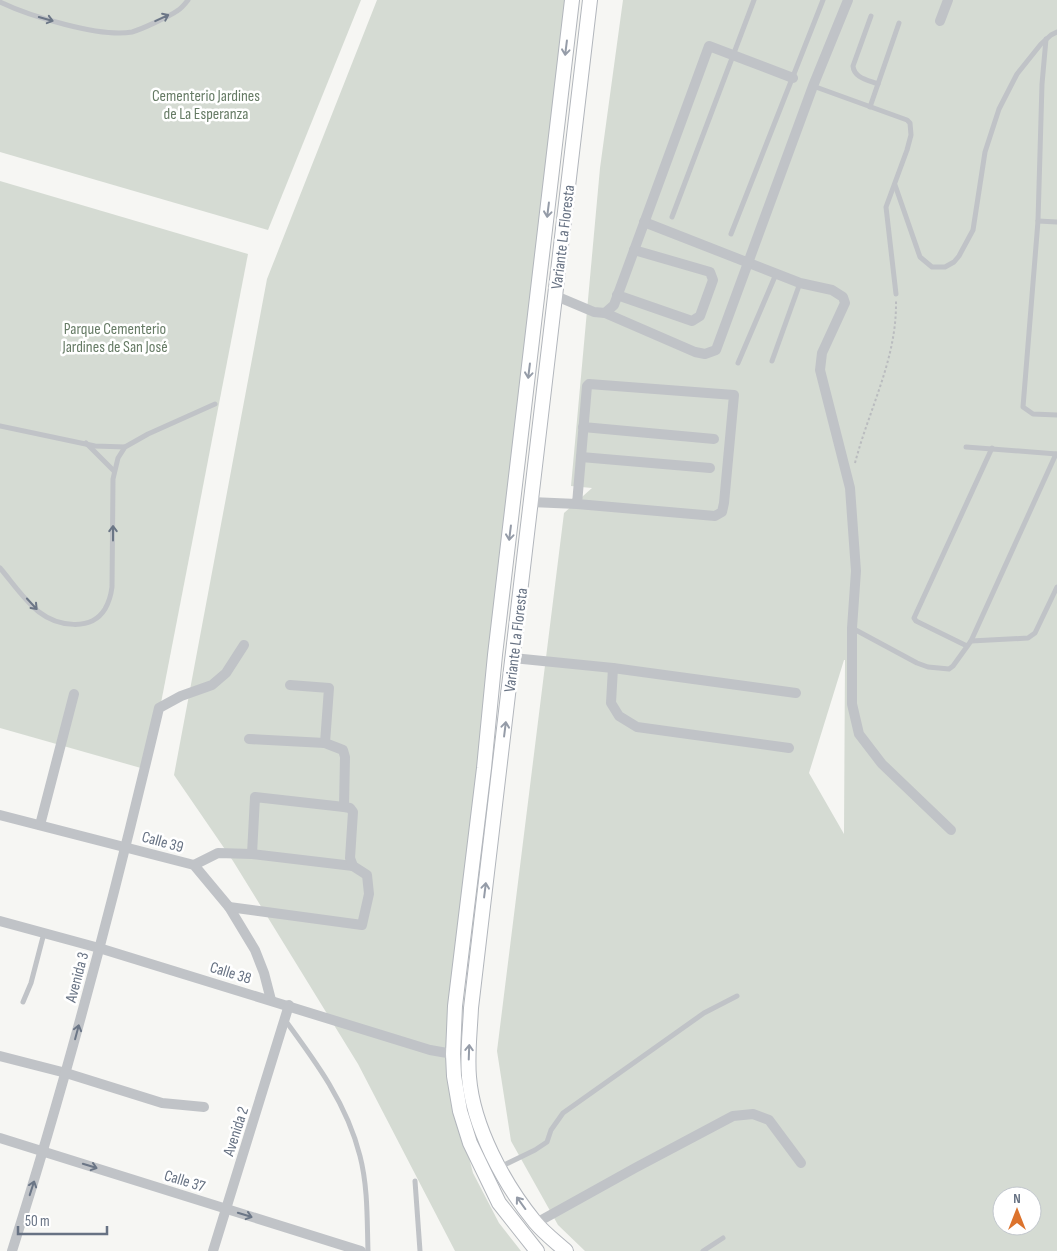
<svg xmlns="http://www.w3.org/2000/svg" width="1057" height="1251" viewBox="0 0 1057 1251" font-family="'Sofia Sans Condensed',sans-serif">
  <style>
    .green { fill: #d5dbd3; fill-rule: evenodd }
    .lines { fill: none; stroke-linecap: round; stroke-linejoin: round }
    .secondary-casing { stroke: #b2b6bc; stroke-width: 16 }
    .path { stroke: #babcbf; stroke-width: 2; stroke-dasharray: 2.5 2.5; stroke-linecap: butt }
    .lane { stroke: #c0c3c7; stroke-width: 5 }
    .street { stroke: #c0c3c7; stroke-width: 10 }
    .secondary { stroke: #fff; stroke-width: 14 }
    .oneway { stroke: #6b7686 }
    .oneway2 { stroke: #959ca8 }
    .labels { text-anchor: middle; stroke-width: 5; stroke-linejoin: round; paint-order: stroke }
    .park-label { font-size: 16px; fill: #667b65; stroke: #fff }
    .street-label { font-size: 16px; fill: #677283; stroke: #fff }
  </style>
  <rect width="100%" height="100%" fill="#f6f6f3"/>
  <!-- green -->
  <g class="green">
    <path d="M 0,0 L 361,0 L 268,230 L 0,152 Z"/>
    <path d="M 377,0 L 567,0 L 463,903 L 457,1112 L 473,1173 L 499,1223 L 521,1251 L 455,1251 L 358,1064 L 233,861 L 174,775 L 267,279 Z"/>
    <path d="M 623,0 L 1057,0 L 1057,1251 L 585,1251 L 558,1225 L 511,1141 L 497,1051 L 564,513 L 592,488 L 571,486 L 600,168 ZM 844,660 L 845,660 L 844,834 L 809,773 ZM 1002,1196 L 1032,1196 L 1032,1226 L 1002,1226 Z"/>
    <path d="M 0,181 L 248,254 L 148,770 L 0,728 Z"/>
  </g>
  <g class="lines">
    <defs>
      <g id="secondary">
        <path d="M 537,1251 L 499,1203 L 470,1143 L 460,1111 L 454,1076 L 453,1054 L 455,1006 L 484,768 L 495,655 L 572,0"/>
        <path d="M 566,1251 C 556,1242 544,1233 535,1222 C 504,1184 473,1127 469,1077 C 467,1055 470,1031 471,1008 L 590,0"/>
      </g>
    </defs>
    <!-- secondary casing -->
    <use href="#secondary" class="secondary-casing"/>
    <!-- path -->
    <path class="path" d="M 855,463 C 869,409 897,359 896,301"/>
    <!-- lane -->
    <g class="lane">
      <path d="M 0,2 C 29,16 101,38 132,32 C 140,30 170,16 177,11 C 182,8 185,4 188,0"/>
      <path d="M 871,16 L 853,66 C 854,78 868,80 878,84"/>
      <path d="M 1046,39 L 1042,84 L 1038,221 L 1023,407 L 1033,414 L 1057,415"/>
      <path d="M 813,86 L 907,120 L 910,123 L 911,135 L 907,150 L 886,207 L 896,294"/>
      <path d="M 870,107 L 899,23"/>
      <path d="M 895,185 L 920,257 L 932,267 L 945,267 L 954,262 L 959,256 L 973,230 L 985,152 L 999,109 L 1017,74 L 1041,44 L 1051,35 L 1057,32"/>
      <path d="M 672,217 L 754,0"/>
      <path d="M 1038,221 L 1057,222"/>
      <path d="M 731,234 L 823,0"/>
      <path d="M 772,361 L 800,283"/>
      <path d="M 738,363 L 776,274"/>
      <path d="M 0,426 L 95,446 L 125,447"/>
      <path d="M 86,443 L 114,471"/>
      <path d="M 966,447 L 1057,454"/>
      <path d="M 0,568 C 12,582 24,600 39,612 C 57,626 91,632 105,609 C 109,602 111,595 112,587 L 113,479 L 118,458 L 125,447 L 148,434 L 215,404"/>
      <path d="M 852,628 L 917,663 L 928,667 L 949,669 L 953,666 L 971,641 L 1028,638 L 1035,633 L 1057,587"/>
      <path d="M 971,641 L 1056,454"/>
      <path d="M 967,646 L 916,621 L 914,618 L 992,448"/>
      <path d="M 23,1002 L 31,983 L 44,933"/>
      <path d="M 285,1020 C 316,1062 347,1104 360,1156 C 368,1187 367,1220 368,1251"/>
      <path d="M 500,1167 L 535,1150 L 547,1142 L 551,1130 L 563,1113 L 704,1013 L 737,996"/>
      <path d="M 415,1181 L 420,1251"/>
      <path d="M 703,1251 L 723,1238"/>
    </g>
    <!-- street -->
    <g class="street">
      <path d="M 940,21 L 948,0"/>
      <path d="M 644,222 L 800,283 L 832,290 L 843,297 L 845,303 L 822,353 L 820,370 L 850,488 L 856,571 L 852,628 L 852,704 L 859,734 L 882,764 L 951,830"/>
      <path d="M 617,295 L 692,321 L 700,316 L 713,280 L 710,272 L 634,250"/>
      <path d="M 556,296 L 594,312 L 605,313 L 695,352 L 705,354 L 716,350 L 813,86 L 848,0"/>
      <path d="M 605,313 L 614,305 L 709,46 L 793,78"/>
      <path d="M 583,427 L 714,439"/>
      <path d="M 581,457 L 710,468"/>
      <path d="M 531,502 L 577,504 L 715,516 L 722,512 L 724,503 L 734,395 L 589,384 L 587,386 L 577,504"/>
      <path d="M 513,658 L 613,668 L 796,693"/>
      <path d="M 613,668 L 611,703 L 619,716 L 637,727 L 789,748"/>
      <path d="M 249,739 L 325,743"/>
      <path d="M 0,815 L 194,865 L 229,907 L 255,950 L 264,973 L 271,1000"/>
      <path d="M 40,825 L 74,694"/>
      <path d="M 252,854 L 255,797 L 344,807"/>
      <path d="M 194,865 L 218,853 L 252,854 L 353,866"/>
      <path d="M 229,907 L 362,925 L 369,894 L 367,875 L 353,866 L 350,858 L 353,812 L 350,808 L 344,807 L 345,757 L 343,750 L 325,743 L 329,688 L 290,685"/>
      <path d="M 0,921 L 99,948 L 430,1050 L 453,1054"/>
      <path d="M 0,1056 L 66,1073 L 162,1103 L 204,1107"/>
      <path d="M 0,1138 L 361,1251"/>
      <path d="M 536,1223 L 635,1168 L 733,1116 L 753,1114 L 769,1120 L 801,1163"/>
      <path d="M 12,1251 C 69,1072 116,891 159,708 L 181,696 L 212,685 L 226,673 L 244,645"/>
      <path d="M 213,1251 L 289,1005"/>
    </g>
    <!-- secondary -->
    <use href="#secondary" class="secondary"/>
  </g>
  <!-- one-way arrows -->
  <defs><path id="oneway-shaft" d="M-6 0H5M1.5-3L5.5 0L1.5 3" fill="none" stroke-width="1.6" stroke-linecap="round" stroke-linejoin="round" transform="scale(1.25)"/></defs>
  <g class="oneway">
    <use href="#oneway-shaft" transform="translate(162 18) rotate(-25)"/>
    <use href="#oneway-shaft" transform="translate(46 19) rotate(16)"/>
    <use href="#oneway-shaft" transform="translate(113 533) rotate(-90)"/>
    <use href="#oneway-shaft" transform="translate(32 604) rotate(47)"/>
    <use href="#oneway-shaft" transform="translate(77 1032) rotate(-75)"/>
    <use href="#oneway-shaft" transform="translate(90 1166) rotate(17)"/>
    <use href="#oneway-shaft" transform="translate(32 1188) rotate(-72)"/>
    <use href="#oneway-shaft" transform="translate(245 1215) rotate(17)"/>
  </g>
  <g class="oneway2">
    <use href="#oneway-shaft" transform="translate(566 48) rotate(97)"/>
    <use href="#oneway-shaft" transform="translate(548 210) rotate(97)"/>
    <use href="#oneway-shaft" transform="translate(529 371) rotate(97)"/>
    <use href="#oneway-shaft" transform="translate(510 533) rotate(97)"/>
    <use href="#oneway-shaft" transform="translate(505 729) rotate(-83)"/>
    <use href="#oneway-shaft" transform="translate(485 890) rotate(-83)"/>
    <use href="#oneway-shaft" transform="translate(469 1052) rotate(-88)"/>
    <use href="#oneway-shaft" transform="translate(521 1203) rotate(-126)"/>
  </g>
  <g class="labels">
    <!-- park labels -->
    <g class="park-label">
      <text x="206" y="101">Cementerio Jardines<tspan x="206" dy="18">de La Esperanza</tspan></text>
      <text x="115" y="334">Parque Cementerio<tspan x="115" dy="18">Jardines de San José</tspan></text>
    </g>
    <!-- street labels -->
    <g class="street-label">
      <text transform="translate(562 237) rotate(-83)" y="6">Variante La Floresta</text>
      <text transform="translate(515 640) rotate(-83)" y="6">Variante La Floresta</text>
      <text transform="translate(163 841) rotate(15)" y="6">Calle 39</text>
      <text transform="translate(231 972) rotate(17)" y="6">Calle 38</text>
      <text transform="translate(76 977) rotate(-75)" y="6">Avenida 3</text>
      <text transform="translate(235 1131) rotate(-72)" y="6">Avenida 2</text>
      <text transform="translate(185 1180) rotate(17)" y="6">Calle 37</text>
    </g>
  </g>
  <!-- north arrow -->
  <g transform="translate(1017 1211)"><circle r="24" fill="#ffffff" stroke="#c2c7cd"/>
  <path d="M0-4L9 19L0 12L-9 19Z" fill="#dc732d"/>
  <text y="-8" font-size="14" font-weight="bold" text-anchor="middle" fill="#677283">N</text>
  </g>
  <!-- scale -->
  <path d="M18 1226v8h89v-8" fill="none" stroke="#677283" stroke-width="2.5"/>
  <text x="25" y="1226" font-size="15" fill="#677283" stroke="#ffffff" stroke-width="4" paint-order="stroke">50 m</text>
</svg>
